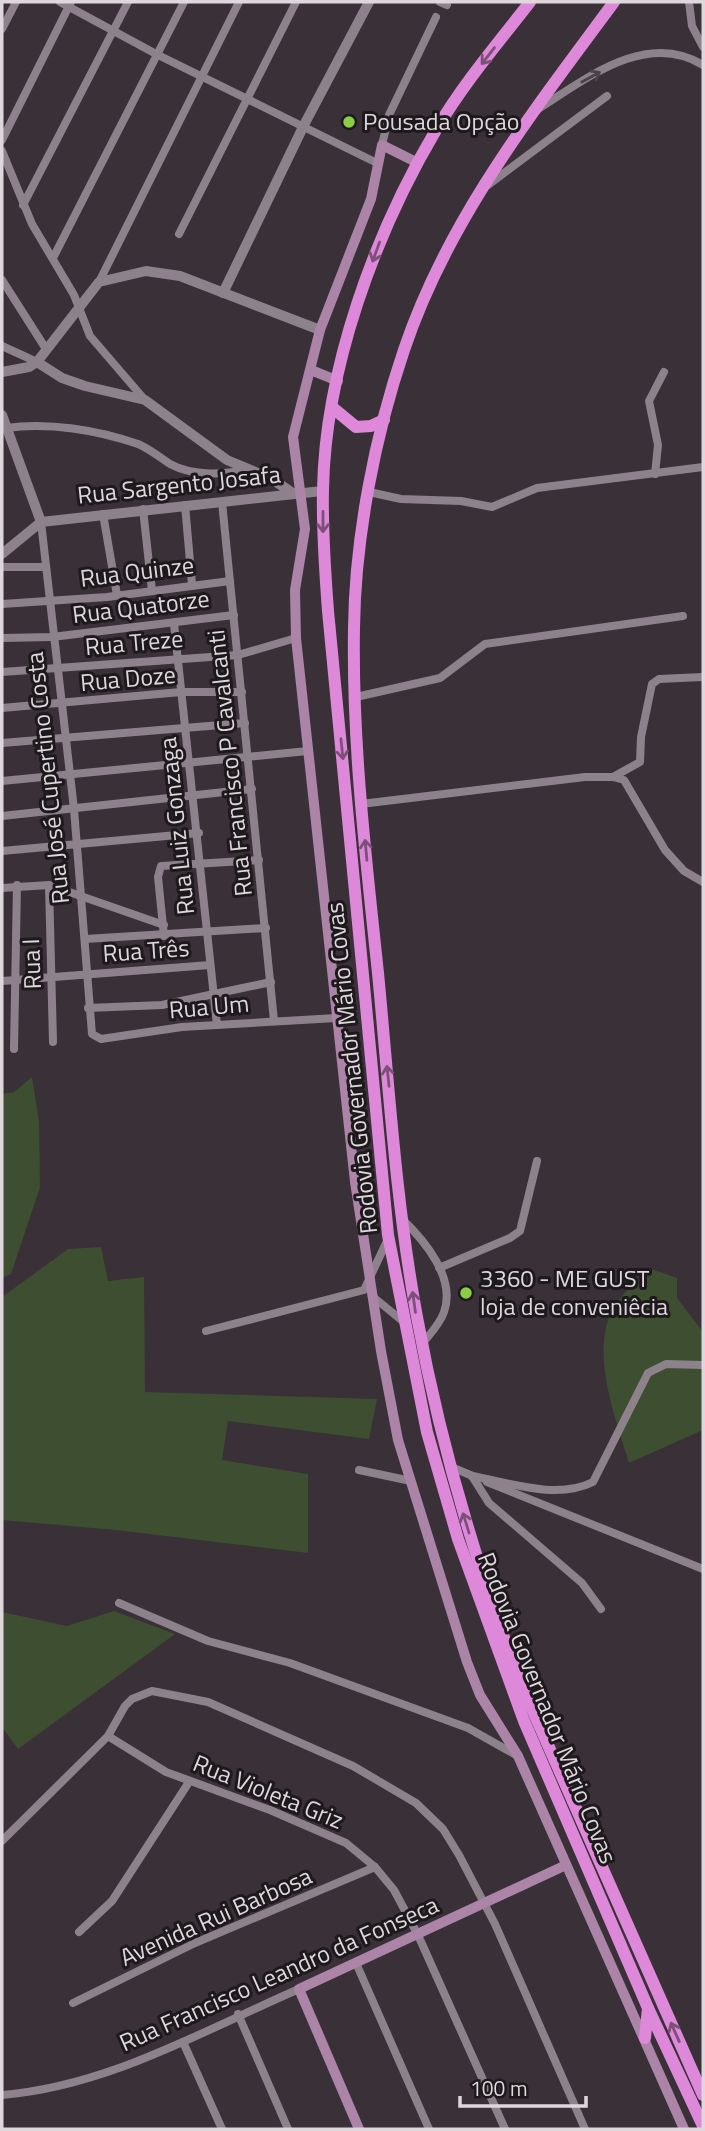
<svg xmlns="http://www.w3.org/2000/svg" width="705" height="2131" viewBox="0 0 705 2131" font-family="'Titillium Web',sans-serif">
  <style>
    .green { fill: #3e4e31 }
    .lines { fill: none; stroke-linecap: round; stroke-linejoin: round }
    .minor { stroke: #8d828b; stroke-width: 8 }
    .tertiary { stroke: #8d828b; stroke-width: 10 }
    .secondary { stroke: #ab84a8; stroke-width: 10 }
    .trunk { stroke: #dd88d8; stroke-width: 12 }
    .oneway { stroke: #7d507a }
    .oneway2 { stroke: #4a4349 }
    .poi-dot { fill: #8bce46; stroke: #1d191d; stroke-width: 2.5 }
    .labels { text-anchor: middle; stroke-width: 6; stroke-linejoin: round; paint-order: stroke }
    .poi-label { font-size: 24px; fill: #ded8dd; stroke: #1d191d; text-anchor: start }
    .street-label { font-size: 24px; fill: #ded8dd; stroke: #1d191d }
  </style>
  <rect width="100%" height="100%" fill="#393038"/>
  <!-- green -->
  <g class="green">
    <path d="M 32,1077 L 39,1122 L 40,1187 L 11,1274 L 2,1278 L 2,1094 L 14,1092 Z"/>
    <path d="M 101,1247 L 108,1281 L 144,1277 L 145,1392 L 377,1399 L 369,1439 L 228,1421 L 222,1460 L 308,1474 L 308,1553 L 116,1530 L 2,1520 L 2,1297 L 68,1249 Z"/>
    <path d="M 651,1269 L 677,1278 L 677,1298 L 703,1332 L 703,1430 L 629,1463 C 616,1419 587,1347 616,1304 C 624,1291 640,1280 651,1269 Z"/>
    <path d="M 114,1611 L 175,1634 L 18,1749 L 2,1727 L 2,1612 L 67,1626 Z"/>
  </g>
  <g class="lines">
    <!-- minor -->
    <g class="minor">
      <path d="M 60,2 L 158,55 L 379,164"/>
      <path d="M 440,2 L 447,5"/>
      <path d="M 689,2 L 692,26 L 703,47"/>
      <path d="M 2,29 L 16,2"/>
      <path d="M 538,109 C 586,79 646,30 703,65"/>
      <path d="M 2,140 L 71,2"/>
      <path d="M 382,145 L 389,115 L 436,17"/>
      <path d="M 2,151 L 32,224 L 74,295 L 90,336 L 145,400"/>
      <path d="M 488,185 L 607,96"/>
      <path d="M 23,205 L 128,2"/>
      <path d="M 179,234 L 296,2"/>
      <path d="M 53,258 L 184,2"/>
      <path d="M 2,280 L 46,349"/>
      <path d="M 99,282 L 239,2"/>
      <path d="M 2,346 L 37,362"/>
      <path d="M 6,428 C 49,422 97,430 138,444 C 150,449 159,457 170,464 C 194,477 224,474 249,470"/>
      <path d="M 655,474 L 658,445 L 649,401 L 664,372"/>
      <path d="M 369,492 L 401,499 L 461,501 L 492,507 L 537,488 L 703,467"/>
      <path d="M 222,502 L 274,1021"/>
      <path d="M 185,505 L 192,584"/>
      <path d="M 143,509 L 152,591"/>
      <path d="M 103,514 L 117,595"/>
      <path d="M 41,522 L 74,809 L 92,1034 L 101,1039 L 182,1027 L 336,1018"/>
      <path d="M 2,567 L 44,567"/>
      <path d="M 2,604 L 107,597 L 230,581"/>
      <path d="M 174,624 L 217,1025"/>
      <path d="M 2,638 L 52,637 L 234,615"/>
      <path d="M 2,672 L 238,655 L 296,638"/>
      <path d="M 356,697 L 440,678 L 485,644 L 683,616"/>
      <path d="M 2,708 L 181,692 L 242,692"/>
      <path d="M 2,743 L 245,723"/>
      <path d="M 613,777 L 640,762 L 641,737 L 652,684 L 659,679 L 703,677"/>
      <path d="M 2,781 L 308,751"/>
      <path d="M 361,804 L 585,777 L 613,777 L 624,780 L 665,850 L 684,871 L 703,882"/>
      <path d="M 2,816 L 252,789"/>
      <path d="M 2,851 L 199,833"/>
      <path d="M 49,885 L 53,1042"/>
      <path d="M 2,888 L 49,885 L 164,925"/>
      <path d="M 164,936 L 158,877 L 161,866 L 259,860"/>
      <path d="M 85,939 L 266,928"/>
      <path d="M 2,981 L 210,965"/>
      <path d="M 88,1008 L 162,1005 L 271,982"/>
      <path d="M 14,1049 L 17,885"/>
      <path d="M 402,1219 C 425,1241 456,1278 444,1312 C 440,1324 430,1334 422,1344"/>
      <path d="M 439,1268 L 510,1238 L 520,1231 L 537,1161"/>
      <path d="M 372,1296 L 405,1323"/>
      <path d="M 206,1331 L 364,1290 L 387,1241"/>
      <path d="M 449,1466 L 475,1477"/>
      <path d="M 359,1470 L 411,1481"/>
      <path d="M 472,1476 C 510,1483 557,1500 593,1482 L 648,1373 L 666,1364 L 703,1365"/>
      <path d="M 472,1476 L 489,1503 L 582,1583 L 601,1609"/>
      <path d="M 487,1482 L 703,1569"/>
      <path d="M 119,1603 L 208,1641 L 290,1663 L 468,1728 L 516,1755"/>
      <path d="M 108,1736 L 166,1772 L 270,1810 L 346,1843 L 375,1867 L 394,1890 L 418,1935 L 505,2129"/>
      <path d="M 2,1841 L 108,1736 L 125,1706 L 132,1699 L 152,1691 L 208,1702 L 353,1766 L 416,1803 L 443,1829 L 459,1855 L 495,1924 L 585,2129"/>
      <path d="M 79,1932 L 112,1901 L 189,1782"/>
      <path d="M 356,1963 L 429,2129"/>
      <path d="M 73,2003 L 195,1943 L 375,1867"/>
      <path d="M 238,2014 L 288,2129"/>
      <path d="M 183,2042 L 222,2129"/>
      <path d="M 2,2095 C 109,2086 202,2031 299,1989"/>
    </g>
    <!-- tertiary -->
    <g class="tertiary">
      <path d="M 223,293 L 304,125 L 369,2"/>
      <path d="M 37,362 L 62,378 L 85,386 L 145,400 L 227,460 L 272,479 L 294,494"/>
      <path d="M 2,372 L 29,367 L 37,362 L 99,282 L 146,271 L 180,276 L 320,330"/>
      <path d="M 2,415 L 41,522"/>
      <path d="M 2,554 L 41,522 L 322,491"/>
    </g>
    <!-- secondary -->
    <g class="secondary">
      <path d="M 418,163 L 382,145 L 371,199 L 320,330 L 293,437 L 305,529 L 295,590 L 296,638 L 355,1182 L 381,1351 L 398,1440 L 467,1662 L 480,1695 L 518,1756 L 684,2129"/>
      <path d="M 311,370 L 338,381"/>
      <path d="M 359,2129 L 299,1989 L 566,1865"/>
    </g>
    <!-- trunk -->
    <g class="trunk">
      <path d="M 530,2 C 498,43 463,84 436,130 C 375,233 325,369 323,490 C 322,530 325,571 328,611 L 388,1235 L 427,1432 L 458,1539 L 524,1721 L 648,2008 L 703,2126"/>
      <path d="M 614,2 C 533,112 448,219 404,350 C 375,435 355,538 354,628 C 352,743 366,859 378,973 C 389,1088 396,1204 417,1317 C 440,1443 476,1565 521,1684 L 703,2095"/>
      <path d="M 333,408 L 356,427 L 371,426 L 384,420"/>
      <path d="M 645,2038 L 648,2008"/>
    </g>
  </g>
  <!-- one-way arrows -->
  <defs><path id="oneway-shaft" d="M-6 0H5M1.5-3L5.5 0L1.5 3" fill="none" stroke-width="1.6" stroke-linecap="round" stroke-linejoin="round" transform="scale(1.75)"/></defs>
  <g class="oneway">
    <use href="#oneway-shaft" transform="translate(488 56) rotate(128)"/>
    <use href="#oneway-shaft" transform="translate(376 252) rotate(110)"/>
    <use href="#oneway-shaft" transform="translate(323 522) rotate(90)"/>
    <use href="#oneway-shaft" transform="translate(342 749) rotate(84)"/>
    <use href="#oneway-shaft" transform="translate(366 850) rotate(-95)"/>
    <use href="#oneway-shaft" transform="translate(388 1076) rotate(-96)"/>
    <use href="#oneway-shaft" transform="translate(414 1302) rotate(-98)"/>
    <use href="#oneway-shaft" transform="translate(466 1523) rotate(-107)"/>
    <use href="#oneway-shaft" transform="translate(675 2032) rotate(-114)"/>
  </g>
  <use class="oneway2" href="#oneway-shaft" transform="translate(591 77) rotate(-29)"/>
  <!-- markers -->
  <g class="poi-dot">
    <circle cx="349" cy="122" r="7"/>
    <circle cx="466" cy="1293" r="7"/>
  </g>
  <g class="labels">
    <!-- poi labels -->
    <g class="poi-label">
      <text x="363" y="130">Pousada Opção</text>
      <text x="480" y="1287">3360 - ME GUST<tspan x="480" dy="28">loja de conveniêcia</tspan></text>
    </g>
    <!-- street labels -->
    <g class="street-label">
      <text transform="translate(179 485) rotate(-6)" y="8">Rua Sargento Josafa</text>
      <text transform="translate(137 572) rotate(-7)" y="8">Rua Quinze</text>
      <text transform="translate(141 607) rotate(-7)" y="8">Rua Quatorze</text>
      <text transform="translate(134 643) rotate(-5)" y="8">Rua Treze</text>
      <text transform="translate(128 679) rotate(-5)" y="8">Rua Doze</text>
      <text transform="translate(230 763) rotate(-96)" y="8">Rua Francisco P Cavalcanti</text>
      <text transform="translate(48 778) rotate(-96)" y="8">Rua José Cupertino Costa</text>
      <text transform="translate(177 826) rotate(-96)" y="8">Rua Luiz Gonzaga</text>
      <text transform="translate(146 951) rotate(-4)" y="8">Rua Três</text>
      <text transform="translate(32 964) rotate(-92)" y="8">Rua I</text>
      <text transform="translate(209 1007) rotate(-5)" y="8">Rua Um</text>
      <text transform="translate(352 1068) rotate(-96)" y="8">Rodovia Governador Mário Covas</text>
      <text transform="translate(547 1708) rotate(68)" y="8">Rodovia Governador Mário Covas</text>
      <text transform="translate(268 1792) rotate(22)" y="8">Rua Violeta Griz</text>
      <text transform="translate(216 1917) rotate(-24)" y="8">Avenida Rui Barbosa</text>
      <text transform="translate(279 1974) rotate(-24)" y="8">Rua Francisco Leandro da Fonseca</text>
    </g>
  </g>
  <!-- border -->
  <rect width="705" height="2131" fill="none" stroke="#ded8dd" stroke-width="7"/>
  <!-- scale -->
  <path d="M460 2096v10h126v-10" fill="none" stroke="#ded8dd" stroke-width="3.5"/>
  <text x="470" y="2096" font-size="21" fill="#ded8dd" stroke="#1d191d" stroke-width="5" paint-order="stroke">100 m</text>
</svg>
